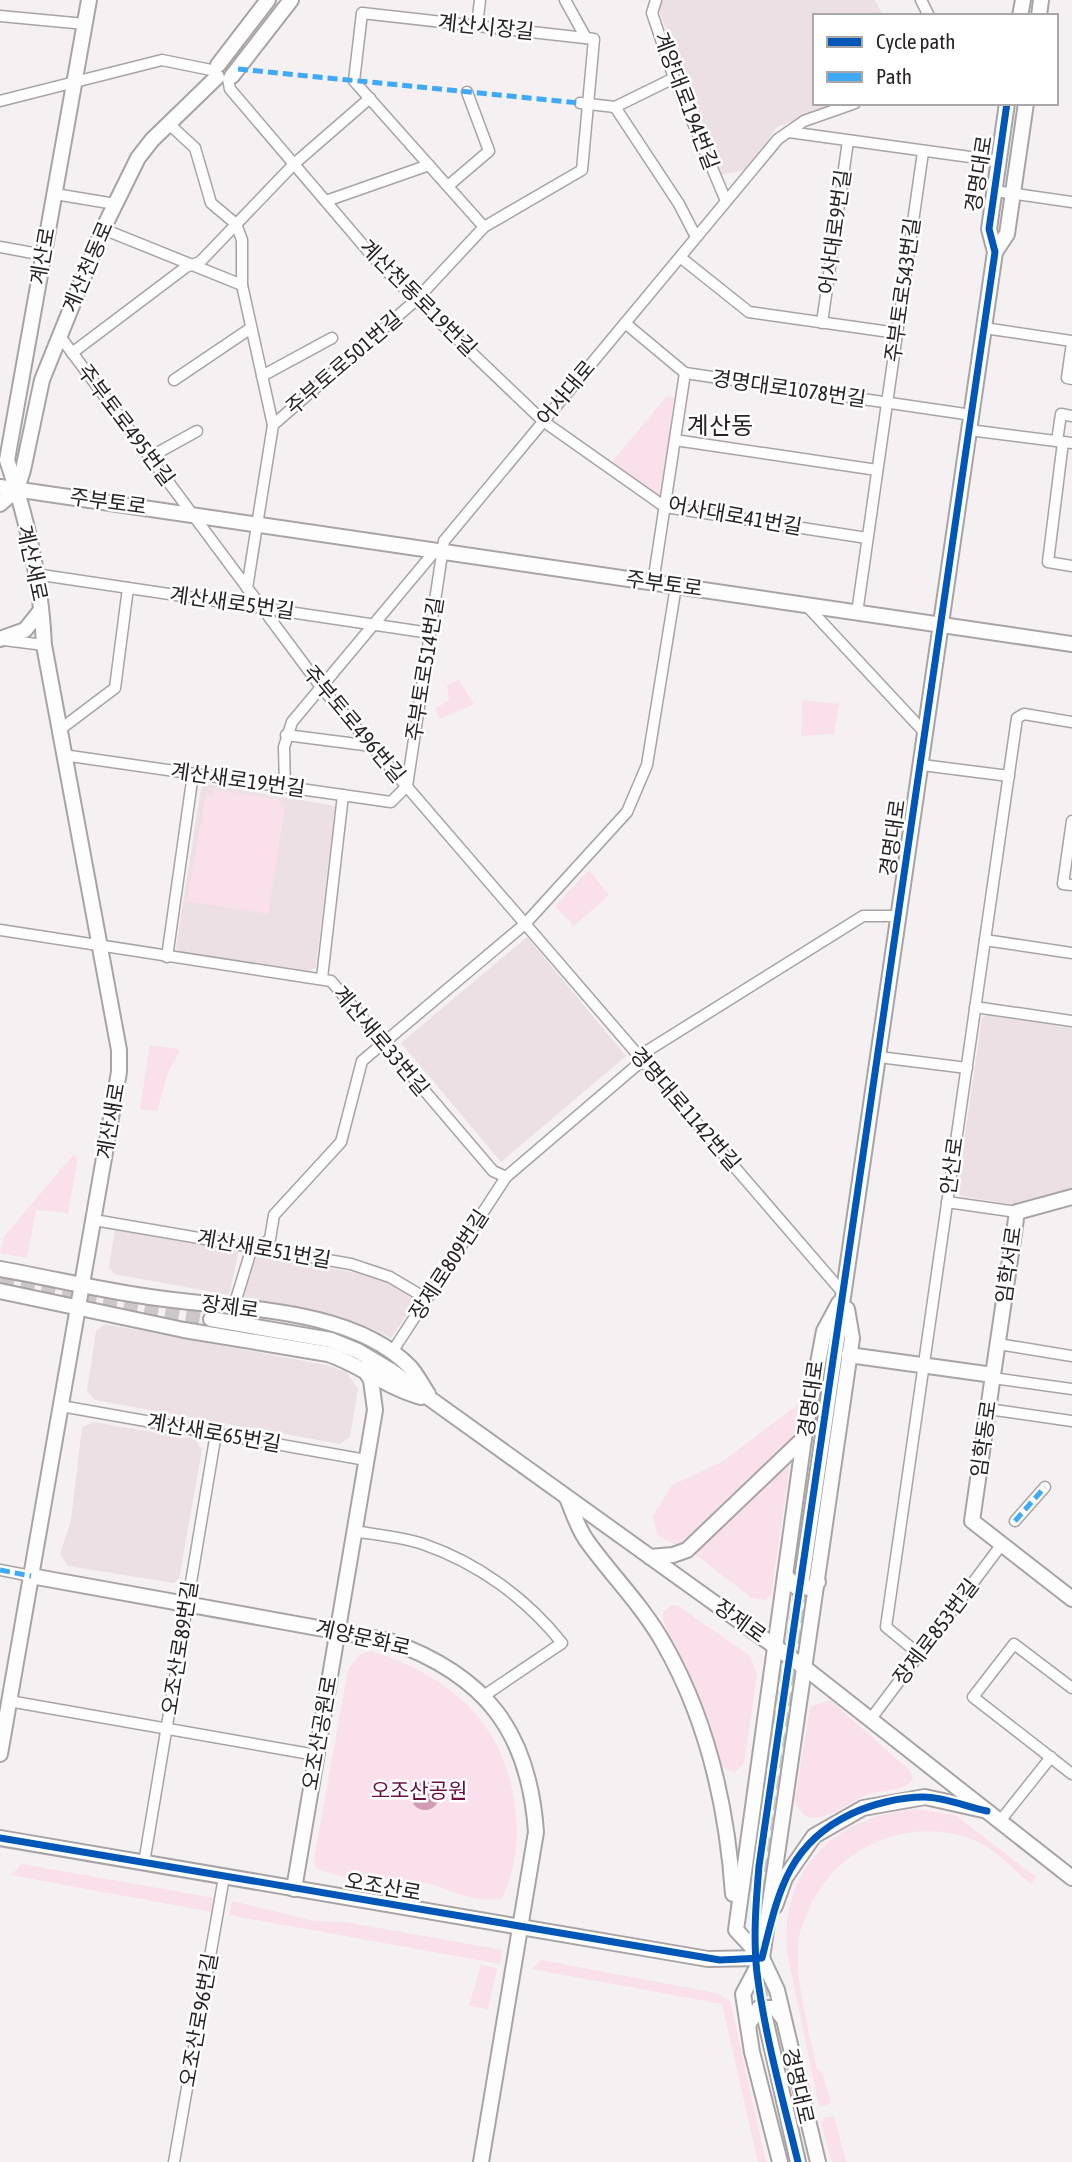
<svg xmlns="http://www.w3.org/2000/svg" width="1072" height="2162" viewBox="0 0 1072 2162" font-family="'Asap Condensed','Noto Sans KR',sans-serif">
  <style>
    .built { fill: #ede0e5 }
    .green { fill: #f9e0ea }
    .water { fill: #d19cb3 }
    .lines { fill: none; stroke-linecap: round; stroke-linejoin: round }
    .secondary-tunnel { stroke: #ccc7c9; stroke-width: 14; stroke-dasharray: 14 7; stroke-linecap: butt }
    .street-casing { stroke: #a8a4a6; stroke-width: 13 }
    .secondary-casing { stroke: #a8a4a6; stroke-width: 18 }
    .street { stroke: #fefdfd; stroke-width: 10 }
    .secondary { stroke: #fefdfd; stroke-width: 14 }
    .quiet { stroke: #3fa9f5; stroke-width: 5; stroke-dasharray: 10 5; stroke-linecap: butt }
    .cycleway-casing { stroke: #fff; stroke-width: 11 }
    .cycleway { stroke: #0057b8; stroke-width: 7 }
    .labels { text-anchor: middle; stroke-width: 5; stroke-linejoin: round; paint-order: stroke }
    .street-label { font-size: 21px; fill: #282425; stroke: #fff }
    .park-label { font-size: 21px; fill: #691041; stroke: #fff }
    .quarter-label { font-size: 24px; fill: #282425; stroke: #fff }
  </style>
  <rect width="100%" height="100%" fill="#f5f0f2"/>
  <!-- built -->
  <g class="built">
    <path d="M 663,0 L 875,0 L 883,16 L 815,16 L 815,103 L 840,103 L 777,127 L 747,169 L 721,175 L 659,11 Z"/>
    <path d="M 207,784 L 335,806 L 316,967 L 309,971 L 181,954 L 176,948 L 201,788 Z"/>
    <path d="M 527,937 L 626,1056 L 501,1162 L 401,1043 Z"/>
    <path d="M 986,1015 L 1072,1028 L 1072,1189 L 1015,1205 L 961,1196 L 957,1190 L 982,1018 Z"/>
    <path d="M 115,1230 L 239,1250 L 229,1295 L 114,1274 L 109,1267 Z"/>
    <path d="M 261,1255 L 372,1276 L 411,1292 L 417,1299 L 391,1338 L 369,1327 L 316,1310 L 245,1298 L 244,1295 L 255,1260 Z"/>
    <path d="M 105,1324 L 326,1365 L 346,1372 L 358,1389 L 350,1437 L 340,1444 L 95,1400 L 87,1391 L 96,1331 Z"/>
    <path d="M 93,1422 L 195,1439 L 202,1450 L 179,1579 L 173,1583 L 68,1566 L 60,1554 L 71,1520 L 82,1427 Z"/>
  </g>
  <!-- green -->
  <g class="green">
    <path d="M 667,396 L 674,398 L 661,498 L 612,462 Z"/>
    <path d="M 459,680 L 474,704 L 440,719 L 435,709 L 449,700 L 447,685 Z"/>
    <path d="M 802,700 L 839,704 L 834,734 L 801,736 Z"/>
    <path d="M 214,789 L 281,800 L 280,806 L 285,807 L 268,914 L 187,901 L 206,795 L 213,796 Z"/>
    <path d="M 589,870 L 609,895 L 574,926 L 555,906 Z"/>
    <path d="M 150,1045 L 178,1049 L 179,1053 L 168,1072 L 157,1111 L 140,1109 Z"/>
    <path d="M 73,1155 L 78,1156 L 68,1213 L 36,1210 L 27,1258 L 0,1253 L 4,1237 Z"/>
    <path d="M 799,1404 L 771,1595 L 765,1600 L 752,1598 L 696,1555 L 657,1535 L 653,1516 L 672,1485 L 722,1462 Z"/>
    <path d="M 671,1605 L 677,1605 L 750,1656 L 757,1674 L 744,1763 L 735,1772 L 723,1768 L 664,1622 L 663,1613 Z"/>
    <path d="M 371,1651 C 454,1677 511,1728 516,1820 C 518,1845 514,1875 502,1898 C 478,1904 457,1893 434,1885 C 395,1873 353,1885 316,1868 L 314,1859 L 348,1670 L 360,1654 Z"/>
    <path d="M 830,1700 L 909,1770 L 913,1778 C 905,1792 883,1789 869,1794 C 852,1800 826,1822 808,1817 C 801,1814 798,1807 795,1800 L 810,1707 Z"/>
    <path d="M 917,1809 L 955,1815 L 1036,1877 L 1031,1884 C 1012,1868 990,1844 966,1837 C 903,1817 832,1850 808,1912 C 805,1920 800,1928 799,1937 C 794,1981 808,2026 817,2069 L 823,2074 L 831,2103 L 819,2107 L 787,1952 C 781,1867 835,1816 917,1809 Z"/>
    <path d="M 22,1864 L 214,1898 L 212,1912 L 11,1875 Z"/>
    <path d="M 232,1901 L 315,1921 L 346,1922 L 502,1950 L 500,1964 L 229,1915 Z"/>
    <path d="M 541,1960 L 716,1993 L 730,2001 L 766,2162 L 758,2162 L 722,2004 L 532,1969 Z"/>
    <path d="M 481,1965 L 497,1968 L 488,2009 L 469,2006 Z"/>
    <path d="M 834,2116 L 846,2162 L 832,2162 L 821,2123 L 824,2118 Z"/>
  </g>
  <!-- water -->
  <circle class="water" cx="425" cy="1796" r="14"/>
  <g class="lines">
    <!-- secondary-tunnel -->
    <g class="secondary-tunnel">
      <path d="M 0,1282 L 211,1319"/>
      <path d="M 765,2018 C 749,1926 760,1855 774,1764 C 784,1702 793,1641 802,1579"/>
    </g>
    <defs>
      <g id="street">
        <path d="M 565,0 L 586,38"/>
        <path d="M 656,0 L 652,13 L 674,78 L 726,201"/>
        <path d="M 921,0 L 929,16"/>
        <path d="M 0,16 L 85,24"/>
        <path d="M 477,26 L 480,0"/>
        <path d="M 228,79 L 230,89 L 380,265 L 543,421 L 665,507 L 867,538"/>
        <path d="M 0,101 L 162,60 L 216,71"/>
        <path d="M 580,103 L 615,107 L 674,78"/>
        <path d="M 615,107 L 679,204 L 696,237"/>
        <path d="M 169,124 L 195,148 L 211,203 L 236,224 L 242,240 L 242,285 L 273,425"/>
        <path d="M 789,132 L 999,161"/>
        <path d="M 448,186 L 489,151 L 467,92"/>
        <path d="M 995,191 L 1072,202"/>
        <path d="M 55,194 L 115,204"/>
        <path d="M 326,201 L 429,165"/>
        <path d="M 103,229 L 242,285"/>
        <path d="M 0,247 L 44,255"/>
        <path d="M 680,257 L 749,312 L 897,333"/>
        <path d="M 625,323 L 685,373 L 972,415"/>
        <path d="M 822,323 L 848,141"/>
        <path d="M 984,328 L 1072,341"/>
        <path d="M 59,335 L 321,687 L 844,1294"/>
        <path d="M 1072,343 L 1067,378 L 1072,379"/>
        <path d="M 72,353 L 186,267 L 200,262 L 294,164 L 370,98"/>
        <path d="M 262,376 L 332,338"/>
        <path d="M 174,380 L 251,328"/>
        <path d="M 969,430 L 1072,443"/>
        <path d="M 675,440 L 877,470"/>
        <path d="M 1057,441 L 1061,414 L 1072,416"/>
        <path d="M 1063,442 L 1048,562 L 1072,566"/>
        <path d="M 150,457 L 197,431"/>
        <path d="M 35,574 L 430,633"/>
        <path d="M 653,583 L 685,373"/>
        <path d="M 247,588 L 273,425 L 416,300 L 484,227 L 582,170 L 594,39 L 362,13 L 354,81 L 484,227"/>
        <path d="M 806,605 L 926,734"/>
        <path d="M 857,613 L 923,152"/>
        <path d="M 4,640 L 44,645"/>
        <path d="M 58,731 L 115,688 L 128,588"/>
        <path d="M 286,735 L 372,746"/>
        <path d="M 63,755 L 391,802 L 407,786 L 444,541 L 778,139 L 804,121 L 855,103"/>
        <path d="M 922,765 L 1009,776"/>
        <path d="M 285,787 L 284,747 L 292,722 L 435,551"/>
        <path d="M 1072,821 L 1063,884 L 1072,885"/>
        <path d="M 0,930 L 331,981 L 493,1171 L 506,1177"/>
        <path d="M 985,940 L 1072,953"/>
        <path d="M 167,957 L 193,774"/>
        <path d="M 322,978 L 343,795"/>
        <path d="M 975,1007 L 1072,1021"/>
        <path d="M 879,1057 L 967,1068"/>
        <path d="M 947,1202 L 1017,1212"/>
        <path d="M 94,1220 L 351,1264 L 390,1277 L 427,1299"/>
        <path d="M 234,1306 L 250,1254 L 270,1239 L 274,1215 L 341,1142 L 362,1061 L 525,924 L 627,812 L 647,765 L 676,586"/>
        <path d="M 998,1344 L 1072,1356"/>
        <path d="M 392,1352 L 506,1177 L 643,1060 L 647,1051 L 863,916 L 899,916"/>
        <path d="M 993,1378 L 1072,1389"/>
        <path d="M 61,1406 L 366,1460"/>
        <path d="M 988,1409 L 1072,1421"/>
        <path d="M 1015,1521 L 1045,1487"/>
        <path d="M 354,1531 C 377,1535 402,1537 423,1544 C 478,1563 526,1598 562,1643 L 485,1695"/>
        <path d="M 0,1570 L 31,1576"/>
        <path d="M 919,1654 L 886,1627 L 1017,718 L 1024,714 L 1072,722"/>
        <path d="M 1072,1688 L 1014,1644 L 973,1697 L 1072,1774"/>
        <path d="M 9,1701 L 316,1755"/>
        <path d="M 870,1720 L 1002,1544"/>
        <path d="M 1000,1821 L 1051,1757"/>
        <path d="M 144,1863 L 216,1433"/>
        <path d="M 174,2162 L 224,1877"/>
      </g>
      <g id="secondary">
        <path d="M 1020,16 L 1023,0"/>
        <path d="M 1039,16 L 1041,0"/>
        <path d="M 218,65 L 268,0"/>
        <path d="M 232,76 L 291,0"/>
        <path d="M 995,252 L 1007,234 L 1026,103"/>
        <path d="M 0,487 L 1072,644"/>
        <path d="M 0,504 L 17,489 L 23,470 L 42,380 L 103,229 L 138,158 L 152,140 L 217,77"/>
        <path d="M 0,639 L 25,630 L 41,610"/>
        <path d="M 0,1269 C 57,1279 115,1294 173,1300 C 247,1309 355,1310 410,1367 C 417,1375 422,1385 428,1394"/>
        <path d="M 0,1291 L 184,1330 L 328,1354 C 361,1365 387,1388 421,1397"/>
        <path d="M 211,1319 L 331,1340 L 358,1351 L 390,1370 L 805,1668 L 1072,1878"/>
        <path d="M 849,1355 L 993,1375 L 972,1521 L 1072,1599"/>
        <path d="M 993,1375 L 1017,1212 L 1072,1197"/>
        <path d="M 567,1498 C 573,1512 578,1529 587,1541 C 612,1576 643,1606 664,1644 C 708,1721 727,1807 733,1894"/>
        <path d="M 650,1557 L 673,1555 L 687,1550 L 804,1438"/>
        <path d="M 785,1575 L 796,1587 L 812,1588 L 818,1582"/>
        <path d="M 31,1576 L 390,1641 C 485,1675 529,1731 536,1832 L 481,2162"/>
        <path d="M 802,1579 L 995,252 L 989,229 L 1007,103"/>
        <path d="M 0,1754 L 119,1072 L 119,1050 L 44,645 C 41,584 27,518 7,460 L 89,0"/>
        <path d="M 0,1838 L 708,1959 L 762,1958"/>
        <path d="M 294,1889 L 375,1410 L 371,1380 L 364,1369"/>
        <path d="M 775,1906 L 785,1878 L 814,1836 L 863,1808 L 925,1797 L 983,1810"/>
        <path d="M 765,2018 L 798,2162"/>
        <path d="M 748,2025 L 759,2008 L 775,2008 L 782,2017"/>
        <path d="M 780,2162 L 752,2052 L 743,1994 L 762,1958 L 852,1338 L 847,1309"/>
        <path d="M 818,2162 L 777,1990 L 762,1958 L 736,1930 L 804,1438 L 824,1331 L 839,1303"/>
      </g>
    </defs>
    <!-- street casing -->
    <use href="#street" class="street-casing"/>
    <!-- secondary casing -->
    <use href="#secondary" class="secondary-casing"/>
    <!-- street -->
    <use href="#street" class="street"/>
    <!-- secondary -->
    <use href="#secondary" class="secondary"/>
    <!-- quiet -->
    <g class="quiet">
      <path d="M 238,69 L 580,103"/>
      <path d="M 1015,1521 L 1045,1487"/>
      <path d="M 0,1570 L 31,1576"/>
    </g>
    <defs>
      <g id="cycleway">
        <path d="M 0,1838 L 720,1960 L 762,1958 C 778,1895 786,1845 851,1814 C 872,1804 900,1797 924,1797 C 944,1797 967,1807 987,1811"/>
        <path d="M 798,2162 C 783,2100 765,2037 757,1973 C 753,1938 756,1902 759,1866 L 995,252 L 989,229 L 1007,103"/>
      </g>
    </defs>
    <!-- cycleway casing -->
    <use href="#cycleway" class="cycleway-casing"/>
    <!-- cycleway -->
    <use href="#cycleway" class="cycleway"/>
  </g>
  <g class="labels">
    <!-- street labels -->
    <g class="street-label">
      <text transform="translate(486 27) rotate(6)" y="7">계산시장길</text>
      <text transform="translate(686 101) rotate(69)" y="7">계양대로194번길</text>
      <text transform="translate(979 174) rotate(-81)" y="7">경명대로</text>
      <text transform="translate(835 232) rotate(-82)" y="7">어사대로9번길</text>
      <text transform="translate(43 256) rotate(-80)" y="7">계산로</text>
      <text transform="translate(88 267) rotate(-67)" y="7">계산천동로</text>
      <text transform="translate(903 290) rotate(-82)" y="7">주부토로543번길</text>
      <text transform="translate(418 298) rotate(45)" y="7">계산천동로19번길</text>
      <text transform="translate(344 363) rotate(-41)" y="7">주부토로501번길</text>
      <text transform="translate(789 389) rotate(8)" y="7">경명대로1078번길</text>
      <text transform="translate(566 393) rotate(-50)" y="7">어사대로</text>
      <text transform="translate(126 425) rotate(53)" y="7">주부토로495번길</text>
      <text transform="translate(108 502) rotate(8)" y="7">주부토로</text>
      <text transform="translate(735 516) rotate(10)" y="7">어사대로41번길</text>
      <text transform="translate(32 563) rotate(78)" y="7">계산새로</text>
      <text transform="translate(664 584) rotate(8)" y="7">주부토로</text>
      <text transform="translate(232 603) rotate(8)" y="7">계산새로5번길</text>
      <text transform="translate(425 669) rotate(-81)" y="7">주부토로514번길</text>
      <text transform="translate(354 724) rotate(50)" y="7">주부토로496번길</text>
      <text transform="translate(238 780) rotate(8)" y="7">계산새로19번길</text>
      <text transform="translate(893 838) rotate(-82)" y="7">경명대로</text>
      <text transform="translate(381 1041) rotate(50)" y="7">계산새로33번길</text>
      <text transform="translate(685 1109) rotate(49)" y="7">경명대로1142번길</text>
      <text transform="translate(111 1121) rotate(-80)" y="7">계산새로</text>
      <text transform="translate(952 1166) rotate(-82)" y="7">안산로</text>
      <text transform="translate(264 1249) rotate(10)" y="7">계산새로51번길</text>
      <text transform="translate(449 1265) rotate(-57)" y="7">장제로809번길</text>
      <text transform="translate(1009 1265) rotate(-82)" y="7">임학서로</text>
      <text transform="translate(230 1307) rotate(8)" y="7">장제로</text>
      <text transform="translate(811 1399) rotate(-82)" y="7">경명대로</text>
      <text transform="translate(214 1433) rotate(10)" y="7">계산새로65번길</text>
      <text transform="translate(984 1439) rotate(-82)" y="7">임학동로</text>
      <text transform="translate(740 1621) rotate(36)" y="7">장제로</text>
      <text transform="translate(936 1632) rotate(-53)" y="7">장제로853번길</text>
      <text transform="translate(363 1638) rotate(13)" y="7">계양문화로</text>
      <text transform="translate(180 1648) rotate(-81)" y="7">오조산로89번길</text>
      <text transform="translate(320 1733) rotate(-80)" y="7">오조산공원로</text>
      <text transform="translate(383 1887) rotate(10)" y="7">오조산로</text>
      <text transform="translate(199 2020) rotate(-80)" y="7">오조산로96번길</text>
      <text transform="translate(798 2086) rotate(77)" y="7">경명대로</text>
    </g>
    <!-- park labels -->
    <g class="park-label">
      <text x="419" y="1798">오조산공원</text>
    </g>
    <!-- quarter labels -->
    <g class="quarter-label">
      <text x="720" y="434">계산동</text>
    </g>
  </g>
  <!-- legend -->
  <rect x="813" y="14" width="245" height="91" fill="#ffffff" stroke="#a9a7a8" stroke-width="2"/>
  <rect x="827" y="37" width="35" height="10" fill="#0057b8" stroke="#a9a7a8" stroke-width="2"/>
  <text x="876" y="49" font-size="21" fill="#282425">Cycle path</text>
  <rect x="827" y="72" width="35" height="10" fill="#3fa9f5" stroke="#a9a7a8" stroke-width="2"/>
  <text x="876" y="84" font-size="21" fill="#282425">Path</text>
</svg>
